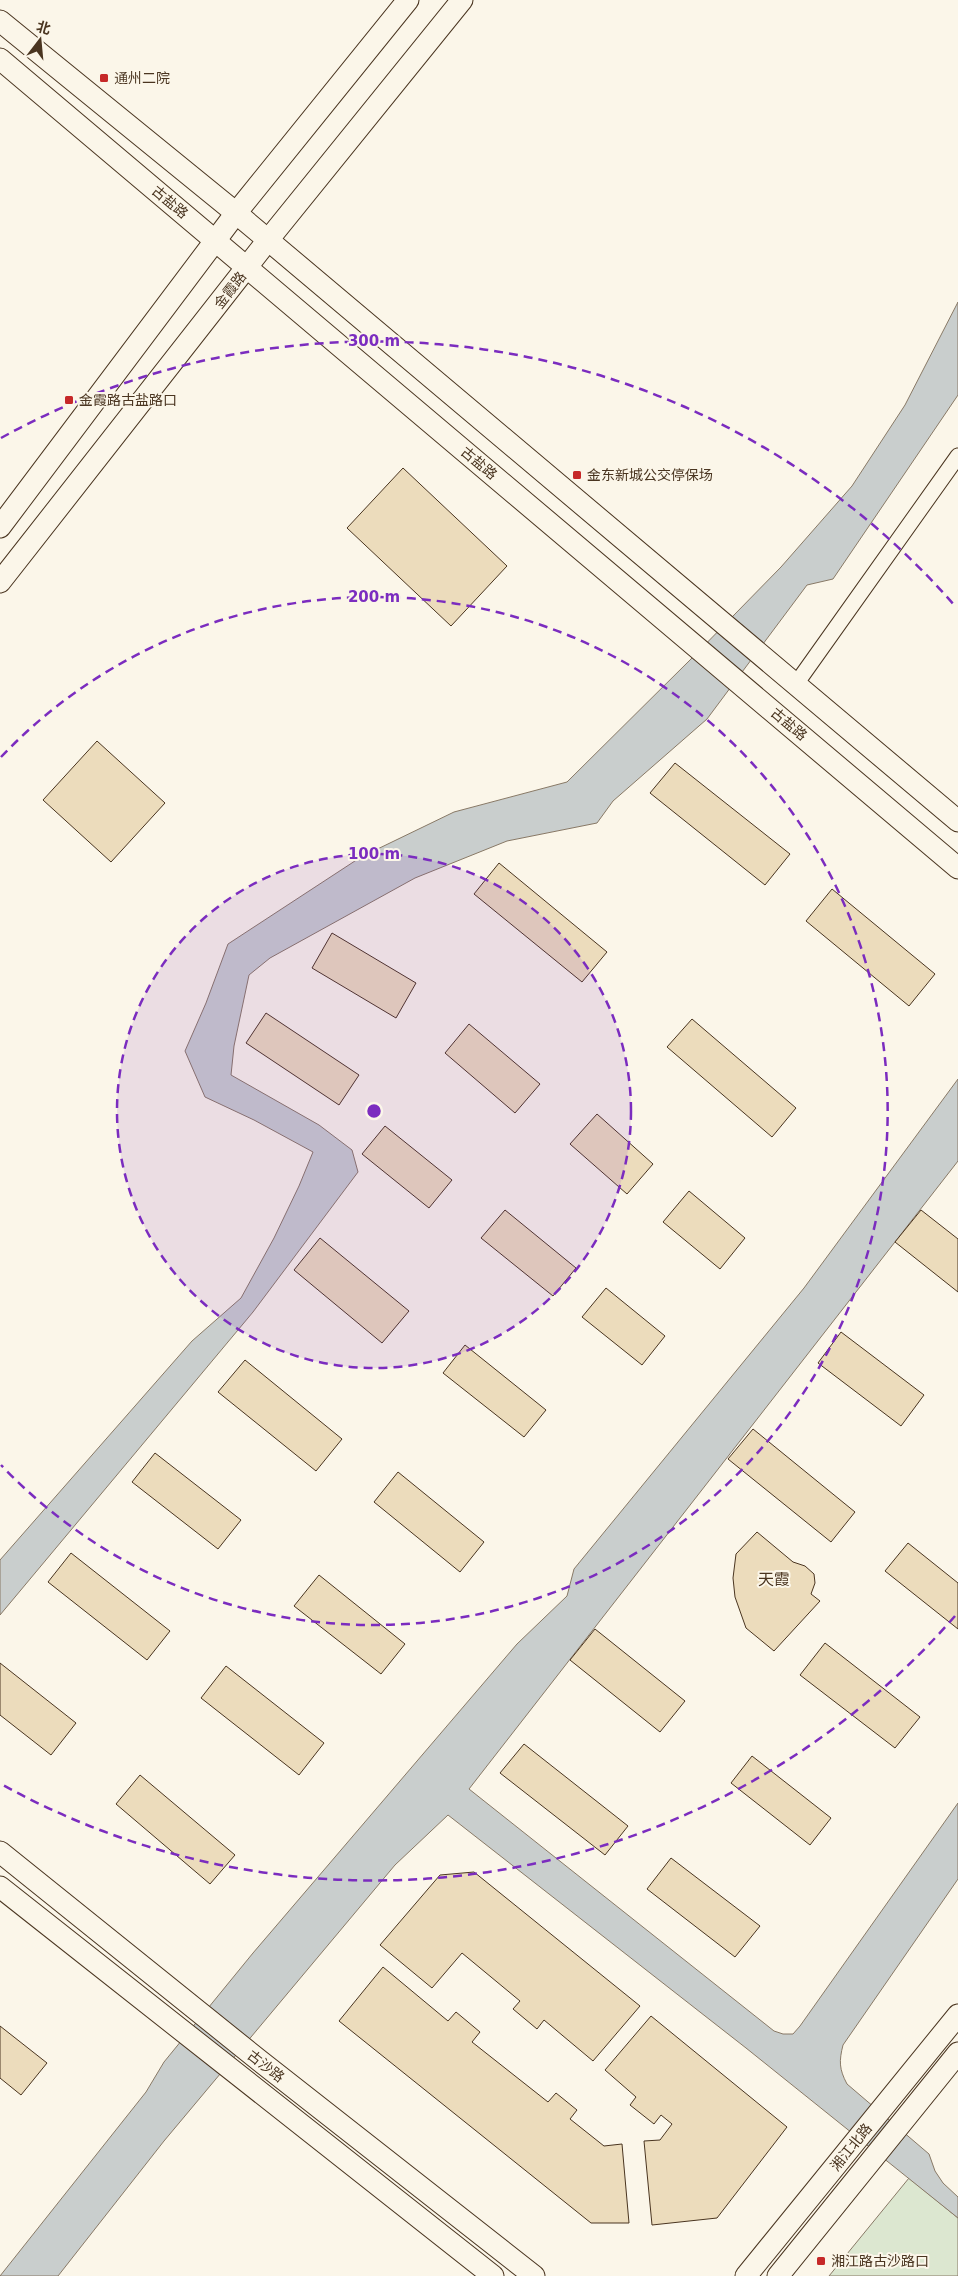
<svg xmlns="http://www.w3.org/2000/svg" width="958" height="2276" viewBox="0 0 958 2276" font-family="'DejaVu Sans','Noto Sans SC',sans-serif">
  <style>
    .green { fill: #dce7d0; stroke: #887966 }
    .water { fill: #c9cecd; stroke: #887966 }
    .building { fill: #ecdcbc; stroke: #4a3520 }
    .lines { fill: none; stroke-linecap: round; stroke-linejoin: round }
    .street-casing { stroke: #4a3520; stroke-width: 17 }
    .secondary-casing { stroke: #4a3520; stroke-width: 23 }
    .street { stroke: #fbf6e9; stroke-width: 15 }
    .secondary { stroke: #fbf6e9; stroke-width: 21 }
    .ring { fill: none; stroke: #7b2cbf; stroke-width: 2.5; stroke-dasharray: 9 6 }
    .poi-dot { fill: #c62828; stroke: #fbf6e9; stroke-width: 2 }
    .labels { text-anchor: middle; stroke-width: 4; stroke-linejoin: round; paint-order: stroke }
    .poi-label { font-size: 14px; fill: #4a3520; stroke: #fbf6e9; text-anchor: start }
    .street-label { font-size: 14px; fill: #4a3520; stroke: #fbf6e9 }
    .quarter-label { font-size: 16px; fill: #4a3520; stroke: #fbf6e9 }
    .centre { fill: #7b2cbf; stroke: #fbf6e9; stroke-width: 2.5 }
    .ring-label { font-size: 15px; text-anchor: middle; font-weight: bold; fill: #7b2cbf; stroke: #fbf6e9; stroke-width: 4; stroke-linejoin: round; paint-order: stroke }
  </style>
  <rect width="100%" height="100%" fill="#fbf6e9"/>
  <!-- green -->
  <path class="green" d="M 909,2178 L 958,2218 L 958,2276 L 829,2276 Z"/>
  <!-- water -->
  <g class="water">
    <path d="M 958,302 L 958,395 L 833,579 L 807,585 L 707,719 L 613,801 L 597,823 L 507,841 L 415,878 L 270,958 L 249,975 L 234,1046 L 231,1075 L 319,1125 L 352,1150 L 358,1172 L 253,1312 L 0,1615 L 0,1560 L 192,1341 L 241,1298 L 274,1238 L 299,1186 L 313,1152 L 254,1120 L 205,1097 L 185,1051 L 206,1003 L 228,944 L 361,857 L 454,812 L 567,782 L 690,660 L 781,567 L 852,486 L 905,405 Z"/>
    <path d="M 958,1079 L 958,1161 L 469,1789 L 774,2031 L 783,2034 L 793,2034 L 800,2026 L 958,1803 L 958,1879 L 843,2045 C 839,2061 839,2069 847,2084 L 929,2154 L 935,2171 L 943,2183 L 958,2197 L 958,2218 L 746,2048 L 448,1815 L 395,1865 L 164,2141 L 58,2276 L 0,2276 L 146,2092 L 164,2062 L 253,1953 L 517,1644 L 567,1596 L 574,1569 L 804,1288 Z"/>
  </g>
  <!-- building -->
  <g class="building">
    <path d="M 403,468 L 507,566 L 451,626 L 347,528 Z"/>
    <path d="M 97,741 L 165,803 L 111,862 L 43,800 Z"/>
    <path d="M 675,763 L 790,854 L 765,885 L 650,793 Z"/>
    <path d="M 499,863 L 607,952 L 582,982 L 474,894 Z"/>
    <path d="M 832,889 L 935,974 L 909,1006 L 806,921 Z"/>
    <path d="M 332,933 L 416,983 L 396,1018 L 312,968 Z"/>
    <path d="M 266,1013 L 359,1075 L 339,1105 L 246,1043 Z"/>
    <path d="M 692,1019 L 796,1108 L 772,1137 L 667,1047 Z"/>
    <path d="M 469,1024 L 540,1084 L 515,1113 L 445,1053 Z"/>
    <path d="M 597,1114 L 653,1164 L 627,1194 L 570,1144 Z"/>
    <path d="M 385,1126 L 452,1180 L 429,1208 L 362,1154 Z"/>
    <path d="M 689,1191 L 745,1238 L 720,1269 L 663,1222 Z"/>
    <path d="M 505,1210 L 576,1268 L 553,1296 L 481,1238 Z"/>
    <path d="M 921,1210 L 958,1239 L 958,1292 L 895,1242 Z"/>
    <path d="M 320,1238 L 409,1311 L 382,1343 L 294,1270 Z"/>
    <path d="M 606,1288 L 665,1336 L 642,1365 L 582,1317 Z"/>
    <path d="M 841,1332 L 924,1395 L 901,1426 L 818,1363 Z"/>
    <path d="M 465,1345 L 546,1410 L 524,1437 L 443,1373 Z"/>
    <path d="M 245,1360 L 342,1439 L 316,1471 L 218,1392 Z"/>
    <path d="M 753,1429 L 855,1512 L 831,1542 L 728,1459 Z"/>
    <path d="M 155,1453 L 241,1520 L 218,1549 L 132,1482 Z"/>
    <path d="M 398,1472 L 484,1542 L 460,1572 L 374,1502 Z"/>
    <path d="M 757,1532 L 793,1562 L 805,1566 L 814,1574 L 815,1583 L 811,1594 L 820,1601 L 774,1651 L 746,1628 L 735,1597 L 733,1578 L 736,1554 Z"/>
    <path d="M 908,1543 L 958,1583 L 958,1629 L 885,1571 Z"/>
    <path d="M 71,1553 L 170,1631 L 147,1660 L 48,1582 Z"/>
    <path d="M 319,1575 L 405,1644 L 381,1674 L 294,1606 Z"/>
    <path d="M 595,1629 L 685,1701 L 660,1732 L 570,1660 Z"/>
    <path d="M 825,1643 L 920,1717 L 895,1748 L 800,1675 Z"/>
    <path d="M 0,1663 L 76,1723 L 51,1755 L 0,1715 Z"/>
    <path d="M 226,1666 L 324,1743 L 299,1775 L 201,1698 Z"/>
    <path d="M 524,1744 L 628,1826 L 605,1855 L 500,1773 Z"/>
    <path d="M 752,1756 L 831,1818 L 810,1845 L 731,1783 Z"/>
    <path d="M 140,1775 L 235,1855 L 210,1884 L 116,1804 Z"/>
    <path d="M 671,1858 L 760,1926 L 735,1957 L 647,1889 Z"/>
    <path d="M 474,1872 L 640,2006 L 593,2061 L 544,2020 L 537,2029 L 513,2009 L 520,2001 L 462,1953 L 432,1988 L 380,1945 L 440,1875 Z"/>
    <path d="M 383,1967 L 448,2021 L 456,2012 L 480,2032 L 472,2042 L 548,2102 L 556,2093 L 577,2110 L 570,2119 L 604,2146 L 622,2144 L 629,2223 L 591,2223 L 339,2021 Z"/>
    <path d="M 651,2016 L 787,2127 L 717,2218 L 652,2225 L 644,2141 L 660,2140 L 672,2124 L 661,2115 L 654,2124 L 630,2105 L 636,2097 L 605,2070 Z"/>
    <path d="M 0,2026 L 47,2063 L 21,2095 L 0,2078 Z"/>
  </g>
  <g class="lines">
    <defs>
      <path id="street" d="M 796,684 L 958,456"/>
      <g id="secondary">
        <path d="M 0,21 L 236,213 L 958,821"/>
        <path d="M 0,59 L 958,868"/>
        <path d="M 0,527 L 236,213 L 408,0"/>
        <path d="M 0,582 L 268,240 L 462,0"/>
        <path d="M 0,1852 L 260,2061 L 534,2276"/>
        <path d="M 0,1887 L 493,2276"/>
        <path d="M 746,2276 L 958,2015"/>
        <path d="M 778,2276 L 958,2053"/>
      </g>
    </defs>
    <!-- street casing -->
    <use href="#street" class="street-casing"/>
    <!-- secondary casing -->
    <use href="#secondary" class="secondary-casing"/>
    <!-- street -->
    <use href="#street" class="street"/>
    <!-- secondary -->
    <use href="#secondary" class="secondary"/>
  </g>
  <!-- distance rings -->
  <circle cx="374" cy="1111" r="257" fill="#7b2cbf" fill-opacity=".12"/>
  <g class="ring">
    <circle cx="374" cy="1111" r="257"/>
    <path d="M1 757A514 514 0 1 1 1 1465"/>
    <path d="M955 1616A770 770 0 0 1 1 1784M1 438A770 770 0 0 1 955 606"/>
  </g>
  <!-- markers -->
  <g class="poi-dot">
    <rect x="99" y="73" width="10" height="10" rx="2.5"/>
    <rect x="64" y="395" width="10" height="10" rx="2.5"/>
    <rect x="572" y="470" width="10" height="10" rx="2.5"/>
    <rect x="816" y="2256" width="10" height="10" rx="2.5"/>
  </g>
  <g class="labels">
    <!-- poi labels -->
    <g class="poi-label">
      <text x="114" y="83">通州二院</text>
      <text x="79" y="405">金霞路古盐路口</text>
      <text x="587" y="480">金东新城公交停保场</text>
      <text x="831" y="2266">湘江路古沙路口</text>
    </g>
    <!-- street labels -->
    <g class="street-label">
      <text transform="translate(170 202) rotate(40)" y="5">古盐路</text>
      <text transform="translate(230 290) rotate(-52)" y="5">金霞路</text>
      <text transform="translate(479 463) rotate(40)" y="5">古盐路</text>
      <text transform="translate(789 724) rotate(40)" y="5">古盐路</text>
      <text transform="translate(266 2066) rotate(38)" y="5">古沙路</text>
      <text transform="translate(851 2147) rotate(-51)" y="5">湘江北路</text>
    </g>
    <!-- quarter labels -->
    <g class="quarter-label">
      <text x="774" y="1585">天霞</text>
    </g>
  </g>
  <circle cx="374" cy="1111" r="8" class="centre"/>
  <g class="ring-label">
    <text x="374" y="346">300 m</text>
    <text x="374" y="602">200 m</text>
    <text x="374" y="859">100 m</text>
  </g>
  <!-- north arrow -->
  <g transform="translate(40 40) rotate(16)" stroke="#fbf6e9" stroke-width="4" paint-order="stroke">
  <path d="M0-4L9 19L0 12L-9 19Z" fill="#4a3520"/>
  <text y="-8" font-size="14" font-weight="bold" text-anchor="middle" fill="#4a3520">北</text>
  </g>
</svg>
